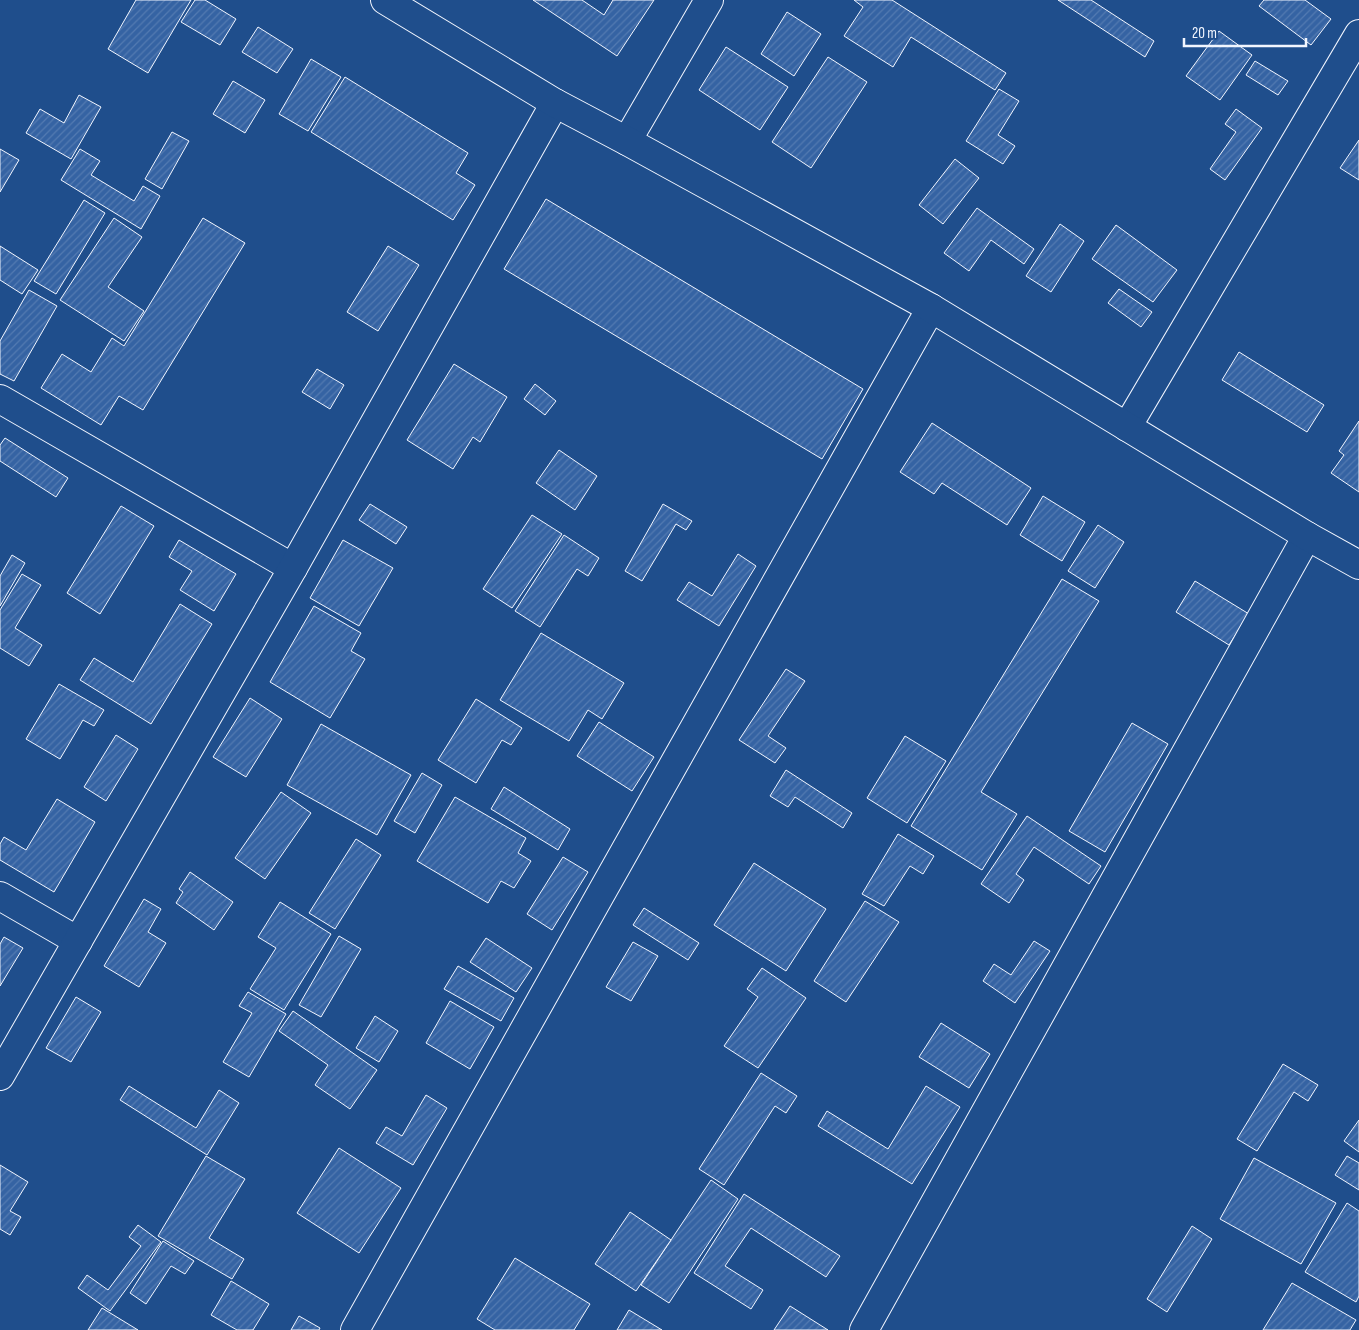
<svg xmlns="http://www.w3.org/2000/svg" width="1359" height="1330" viewBox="0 0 1359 1330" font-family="'Sofia Sans Condensed',sans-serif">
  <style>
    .building { fill: url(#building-hatch); stroke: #f2f6ff }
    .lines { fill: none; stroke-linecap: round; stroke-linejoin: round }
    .minor-casing { stroke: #f2f6ff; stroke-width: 30 }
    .major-casing { stroke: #f2f6ff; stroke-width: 30 }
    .minor { stroke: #1f4e8c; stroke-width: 28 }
    .major { stroke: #1f4e8c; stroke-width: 28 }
  </style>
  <defs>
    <pattern id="building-hatch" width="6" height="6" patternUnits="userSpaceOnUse" patternTransform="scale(1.25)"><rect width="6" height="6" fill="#3563a3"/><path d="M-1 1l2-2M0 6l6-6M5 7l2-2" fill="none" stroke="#537ab1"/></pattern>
  </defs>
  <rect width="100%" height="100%" fill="#1f4e8c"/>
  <!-- building -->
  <g class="building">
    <path d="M 136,0 L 191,0 L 148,73 L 108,49 Z"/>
    <path d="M 195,0 L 205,0 L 236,19 L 220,45 L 181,22 Z"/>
    <path d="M 533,0 L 582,0 L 604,15 L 613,0 L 654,0 L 617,56 Z"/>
    <path d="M 854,0 L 892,0 L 1006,73 L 995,90 L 911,37 L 893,67 L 844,36 L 863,7 Z"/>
    <path d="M 1058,0 L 1091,0 L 1154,41 L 1145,57 Z"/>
    <path d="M 1264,0 L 1305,0 L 1331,19 L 1311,45 L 1259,6 Z"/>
    <path d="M 787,12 L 821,34 L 794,76 L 761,54 Z"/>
    <path d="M 258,27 L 293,49 L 277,73 L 242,52 Z"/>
    <path d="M 1219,31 L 1252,55 L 1220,100 L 1186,76 Z"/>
    <path d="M 726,47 L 788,87 L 760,130 L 699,90 Z"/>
    <path d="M 828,57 L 867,82 L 811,168 L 772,142 Z"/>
    <path d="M 311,59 L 341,77 L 308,131 L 279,114 Z"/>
    <path d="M 1255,61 L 1288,81 L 1278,95 L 1246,75 Z"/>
    <path d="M 345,77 L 468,153 L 456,173 L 475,185 L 453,220 L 311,132 Z"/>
    <path d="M 233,81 L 265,100 L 245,133 L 213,114 Z"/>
    <path d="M 999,89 L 1019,101 L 998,135 L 1015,146 L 1003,164 L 966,141 Z"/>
    <path d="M 79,95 L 101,107 L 71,159 L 26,133 L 40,109 L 64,123 Z"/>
    <path d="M 1236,109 L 1262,128 L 1225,180 L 1210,169 L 1236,132 L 1225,124 Z"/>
    <path d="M 172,132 L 189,141 L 162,189 L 145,179 Z"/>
    <path d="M 1359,140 L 1359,180 L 1340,168 Z"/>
    <path d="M 0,149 L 19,160 L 0,192 Z"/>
    <path d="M 80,149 L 100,161 L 91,175 L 134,201 L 143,186 L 160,196 L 141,229 L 61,180 Z"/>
    <path d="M 955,159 L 979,178 L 943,224 L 919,205 Z"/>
    <path d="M 546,199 L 863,389 L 822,459 L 504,269 Z"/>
    <path d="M 84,200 L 105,213 L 56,294 L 34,281 Z"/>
    <path d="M 977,208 L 1034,249 L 1024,264 L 991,240 L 969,271 L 944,253 Z"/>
    <path d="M 114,218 L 142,237 L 108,287 L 144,311 L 124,341 L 60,300 Z"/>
    <path d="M 203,218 L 245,243 L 143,410 L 119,396 L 101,425 L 41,388 L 62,354 L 91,372 L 112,338 L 124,346 Z"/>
    <path d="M 1060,224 L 1084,241 L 1051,292 L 1026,276 Z"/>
    <path d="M 1116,225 L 1177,270 L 1153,302 L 1092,259 Z"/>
    <path d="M 0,246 L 38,270 L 22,294 L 0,280 Z"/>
    <path d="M 388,246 L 419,265 L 378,331 L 347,312 Z"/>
    <path d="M 1119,289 L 1152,312 L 1141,327 L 1108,303 Z"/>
    <path d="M 29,290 L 57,306 L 14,381 L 0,374 L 0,341 Z"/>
    <path d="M 1239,352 L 1324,405 L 1307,432 L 1222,380 Z"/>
    <path d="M 454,364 L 507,397 L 480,442 L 473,437 L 453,469 L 407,440 Z"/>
    <path d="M 317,369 L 344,385 L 330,409 L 302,392 Z"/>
    <path d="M 535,384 L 556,401 L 545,415 L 524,399 Z"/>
    <path d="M 1359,421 L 1359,492 L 1331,473 L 1344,455 L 1339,451 Z"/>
    <path d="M 932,423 L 1031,488 L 1007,525 L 942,483 L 934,494 L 900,472 Z"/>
    <path d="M 5,438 L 68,478 L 56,497 L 0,461 L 0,445 Z"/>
    <path d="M 559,450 L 597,476 L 575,510 L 536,483 Z"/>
    <path d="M 1043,496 L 1085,522 L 1062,561 L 1020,535 Z"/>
    <path d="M 370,504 L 407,527 L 396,544 L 359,520 Z"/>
    <path d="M 663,504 L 692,521 L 686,530 L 676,524 L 642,581 L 625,571 Z"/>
    <path d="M 121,506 L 154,526 L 100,614 L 67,593 Z"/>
    <path d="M 532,515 L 562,534 L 512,608 L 483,589 Z"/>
    <path d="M 1098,525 L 1124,542 L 1095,588 L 1068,571 Z"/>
    <path d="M 564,535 L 599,558 L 588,576 L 577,569 L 540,627 L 515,611 Z"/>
    <path d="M 179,540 L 236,574 L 214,611 L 180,590 L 192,571 L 169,557 Z"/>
    <path d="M 343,540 L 393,568 L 359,626 L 310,598 Z"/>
    <path d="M 738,554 L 756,566 L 719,626 L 677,600 L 689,582 L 712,596 Z"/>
    <path d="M 12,555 L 25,563 L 0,606 L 0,576 Z"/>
    <path d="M 22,574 L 41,585 L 15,628 L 42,645 L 29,666 L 0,648 L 0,610 Z"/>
    <path d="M 1062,579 L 1099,601 L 981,792 L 1017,814 L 982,870 L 911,826 Z"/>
    <path d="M 1195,581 L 1249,614 L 1229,645 L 1176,612 Z"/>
    <path d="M 180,604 L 212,624 L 151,724 L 80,680 L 94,658 L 133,682 Z"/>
    <path d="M 314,606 L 361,633 L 351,651 L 365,659 L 330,718 L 270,682 Z"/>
    <path d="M 541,633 L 624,683 L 602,719 L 588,710 L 569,741 L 500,700 Z"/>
    <path d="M 786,669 L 805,681 L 768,736 L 786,748 L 775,763 L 739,740 Z"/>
    <path d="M 59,684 L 104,710 L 94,726 L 83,720 L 60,759 L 26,739 Z"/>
    <path d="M 250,698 L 282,719 L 246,777 L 213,757 Z"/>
    <path d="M 476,699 L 522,728 L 511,745 L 502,740 L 476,783 L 438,760 Z"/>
    <path d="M 599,722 L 654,757 L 632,791 L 577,756 Z"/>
    <path d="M 1132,723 L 1168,744 L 1105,852 L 1069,831 Z"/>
    <path d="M 321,724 L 411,775 L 377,835 L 287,785 Z"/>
    <path d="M 116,735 L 138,749 L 106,801 L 84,787 Z"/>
    <path d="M 905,736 L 946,761 L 907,823 L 867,798 Z"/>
    <path d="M 786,770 L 852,813 L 843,828 L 795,797 L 788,807 L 770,796 Z"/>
    <path d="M 422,773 L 442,785 L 415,833 L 394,821 Z"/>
    <path d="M 504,787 L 570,829 L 558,850 L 491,809 Z"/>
    <path d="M 281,792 L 311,813 L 265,879 L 235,858 Z"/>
    <path d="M 455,797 L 526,838 L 518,853 L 531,861 L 514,888 L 501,881 L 488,903 L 417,861 Z"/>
    <path d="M 57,799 L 95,822 L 54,892 L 0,860 L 0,844 L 4,837 L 26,850 Z"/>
    <path d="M 1027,816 L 1101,866 L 1089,884 L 1034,847 L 1016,874 L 1024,880 L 1009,903 L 981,884 Z"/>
    <path d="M 898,834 L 934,856 L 923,874 L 910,866 L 884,906 L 862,894 Z"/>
    <path d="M 356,839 L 381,855 L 335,929 L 309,913 Z"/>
    <path d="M 563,857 L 588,872 L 552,930 L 527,914 Z"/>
    <path d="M 754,863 L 826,909 L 786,971 L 714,925 Z"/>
    <path d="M 190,872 L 233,902 L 214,930 L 176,903 L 183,892 L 179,889 Z"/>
    <path d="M 144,899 L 161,909 L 148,932 L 166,943 L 139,987 L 104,966 Z"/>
    <path d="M 865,901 L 899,922 L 846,1002 L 814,981 Z"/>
    <path d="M 280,902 L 331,934 L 284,1010 L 250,989 L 276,948 L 258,937 Z"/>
    <path d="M 644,908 L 699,943 L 688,960 L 633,925 Z"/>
    <path d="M 339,936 L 361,949 L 321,1017 L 299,1005 Z"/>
    <path d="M 4,937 L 23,948 L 0,986 L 0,944 Z"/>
    <path d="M 486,938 L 532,968 L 516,992 L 470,962 Z"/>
    <path d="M 1034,941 L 1050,951 L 1015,1003 L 983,981 L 994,964 L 1011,975 Z"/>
    <path d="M 633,942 L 658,956 L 631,1001 L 606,987 Z"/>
    <path d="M 458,966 L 514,998 L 501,1021 L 444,989 Z"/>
    <path d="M 762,968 L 806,998 L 758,1068 L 724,1046 L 758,997 L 747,989 Z"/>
    <path d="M 248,992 L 286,1014 L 249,1077 L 223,1062 L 252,1013 L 239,1006 Z"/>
    <path d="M 76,997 L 101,1012 L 71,1062 L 46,1048 Z"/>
    <path d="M 450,1001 L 494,1027 L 470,1069 L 426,1043 Z"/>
    <path d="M 293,1011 L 377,1070 L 350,1109 L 315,1085 L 328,1065 L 279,1031 Z"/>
    <path d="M 375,1016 L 398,1031 L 379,1062 L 356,1048 Z"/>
    <path d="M 941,1023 L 990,1054 L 969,1088 L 919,1057 Z"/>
    <path d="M 1283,1064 L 1318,1085 L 1308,1101 L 1294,1092 L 1257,1151 L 1237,1139 Z"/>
    <path d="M 761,1073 L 797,1096 L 786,1113 L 775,1106 L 724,1185 L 699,1169 Z"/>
    <path d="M 129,1086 L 196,1128 L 219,1090 L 239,1103 L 207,1155 L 120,1100 Z"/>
    <path d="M 926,1086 L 960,1107 L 912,1184 L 818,1126 L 827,1111 L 888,1149 Z"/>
    <path d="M 426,1095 L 447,1108 L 413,1165 L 376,1143 L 386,1127 L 402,1136 Z"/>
    <path d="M 1359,1120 L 1359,1152 L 1344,1141 Z"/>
    <path d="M 339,1148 L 401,1188 L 359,1253 L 297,1213 Z"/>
    <path d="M 206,1156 L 245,1179 L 209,1238 L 244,1259 L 232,1279 L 158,1236 Z"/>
    <path d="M 1347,1156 L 1359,1163 L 1359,1190 L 1335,1175 Z"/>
    <path d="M 1254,1158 L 1336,1203 L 1301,1264 L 1220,1219 Z"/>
    <path d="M 0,1165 L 28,1182 L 10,1211 L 21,1217 L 10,1235 L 0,1229 Z"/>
    <path d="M 711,1180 L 738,1199 L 669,1303 L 641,1285 Z"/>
    <path d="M 744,1194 L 840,1256 L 826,1277 L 751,1228 L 725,1266 L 763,1290 L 751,1309 L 694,1273 Z"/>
    <path d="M 1347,1203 L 1359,1211 L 1359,1296 L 1356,1302 L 1305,1272 Z"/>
    <path d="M 630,1212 L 671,1240 L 636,1291 L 595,1264 Z"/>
    <path d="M 138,1225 L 161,1242 L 110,1311 L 78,1288 L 87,1275 L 108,1290 L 141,1246 L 129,1237 Z"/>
    <path d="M 1192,1226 L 1212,1239 L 1167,1312 L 1147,1299 Z"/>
    <path d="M 163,1241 L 194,1261 L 185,1274 L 171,1266 L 146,1304 L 130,1293 Z"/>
    <path d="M 515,1258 L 590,1304 L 574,1330 L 495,1330 L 477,1319 Z"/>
    <path d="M 231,1281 L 269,1304 L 253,1330 L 237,1330 L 211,1315 Z"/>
    <path d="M 1292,1283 L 1356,1320 L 1350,1330 L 1263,1330 Z"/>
    <path d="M 790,1306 L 828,1330 L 774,1330 Z"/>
    <path d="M 102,1308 L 138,1330 L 88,1330 Z"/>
    <path d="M 629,1310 L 662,1330 L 617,1330 Z"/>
    <path d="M 299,1316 L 320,1328 L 319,1330 L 291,1330 Z"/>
  </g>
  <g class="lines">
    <defs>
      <g id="minor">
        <path d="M 627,141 L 709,0"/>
        <path d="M 0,399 L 293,568"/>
        <path d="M 1127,427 L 1359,34"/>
        <path d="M 0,896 L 78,941"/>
        <path d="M 0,1076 L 293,568 L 555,103"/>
        <path d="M 355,1330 L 931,308"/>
        <path d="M 864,1330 L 1307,536"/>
      </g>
      <path id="major" d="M 385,0 L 555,103 L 627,141 L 931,308 L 1307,536 L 1359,565"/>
    </defs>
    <!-- minor casing -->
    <use href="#minor" class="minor-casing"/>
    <!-- major casing -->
    <use href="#major" class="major-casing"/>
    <!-- minor -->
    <use href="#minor" class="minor"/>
    <!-- major -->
    <use href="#major" class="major"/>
  </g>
  <!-- scale -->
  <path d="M1184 38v8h122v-8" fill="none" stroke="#f2f6ff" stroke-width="2.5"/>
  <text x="1192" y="38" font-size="15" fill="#f2f6ff" stroke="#1f4e8c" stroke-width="4" paint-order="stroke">20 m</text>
</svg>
